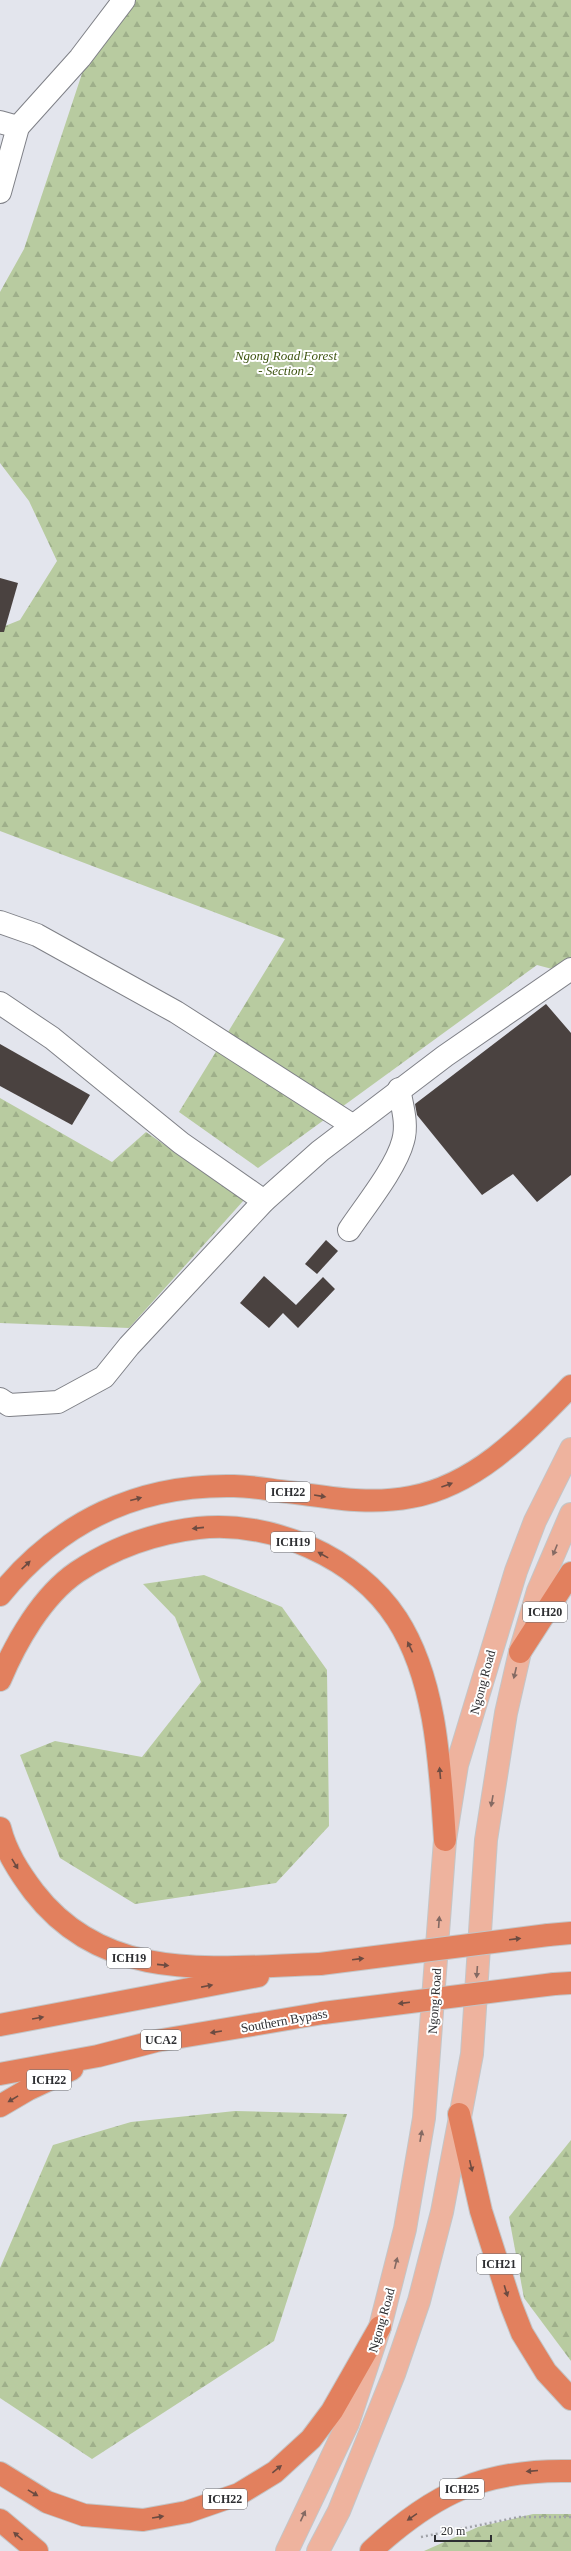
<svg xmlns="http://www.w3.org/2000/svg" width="571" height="2551" viewBox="0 0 571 2551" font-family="'Times New Roman',serif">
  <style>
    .forest { fill: url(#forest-firs) }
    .building { fill: #4a4240 }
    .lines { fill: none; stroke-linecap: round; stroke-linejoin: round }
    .minor-casing { stroke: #7f8087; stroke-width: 24 }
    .major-casing { stroke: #c4c5c6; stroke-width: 24 }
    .highway-casing { stroke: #c4c5c6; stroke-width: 24 }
    .path { stroke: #a0a2a8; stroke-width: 2.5; stroke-dasharray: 2 3; stroke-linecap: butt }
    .minor { stroke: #fff; stroke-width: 22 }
    .major { stroke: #eeb39e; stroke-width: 22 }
    .highway { stroke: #e2805e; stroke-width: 22 }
    .highway-bridge-casing { stroke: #c4c5c6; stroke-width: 24; stroke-linecap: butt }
    .highway-bridge { stroke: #e2805e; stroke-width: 22 }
    .oneway { fill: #6d4b41 }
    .oneway2 { fill: #846a63 }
    .labels { text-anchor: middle; stroke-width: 4; stroke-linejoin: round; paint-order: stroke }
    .shield { fill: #fff; stroke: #6d6d70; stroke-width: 1 }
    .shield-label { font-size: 12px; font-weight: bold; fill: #2e2f32 }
    .park-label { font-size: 13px; font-style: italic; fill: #3d5410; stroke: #fff }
    .street-label { font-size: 13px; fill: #2e2f32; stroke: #fff }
  </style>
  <defs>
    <pattern id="forest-firs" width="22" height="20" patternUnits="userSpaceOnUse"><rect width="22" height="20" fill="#b8cba0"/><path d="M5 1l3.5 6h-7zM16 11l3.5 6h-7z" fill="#9eaf8a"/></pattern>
  </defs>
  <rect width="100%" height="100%" fill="#e3e5ed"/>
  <!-- forest -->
  <g class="forest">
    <path d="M 110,0 L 571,0 L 571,974 L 537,965 L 258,1168 L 179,1112 L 285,939 L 0,831 L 0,628 L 20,620 L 57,561 L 29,501 L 0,463 L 0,292 L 24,249 L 104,7 Z"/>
    <path d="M 0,1098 L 112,1162 L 146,1132 L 244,1200 L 129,1328 L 0,1323 Z"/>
    <path d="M 204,1575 L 282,1607 L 327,1670 L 329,1826 L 276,1883 L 135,1904 L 60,1858 L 20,1755 L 55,1741 L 142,1757 L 201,1682 L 175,1617 L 143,1584 Z"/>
    <path d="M 235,2111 L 347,2114 L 274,2341 L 92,2459 L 0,2398 L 0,2268 L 53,2145 L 131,2122 Z"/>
    <path d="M 571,2140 L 571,2361 L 524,2298 L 509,2217 Z"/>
    <path d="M 533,2514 L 571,2514 L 571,2551 L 424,2551 L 478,2527 Z"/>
  </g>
  <!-- building -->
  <g class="building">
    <path d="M 0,578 L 18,583 L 4,632 L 0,632 Z"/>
    <path d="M 546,1004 L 571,1033 L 571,1175 L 537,1202 L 513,1174 L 482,1195 L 417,1115 L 415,1104 Z"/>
    <path d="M 0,1044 L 90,1095 L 72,1125 L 0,1086 Z"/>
    <path d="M 326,1240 L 338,1251 L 317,1274 L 305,1264 Z"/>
    <path d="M 264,1276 L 296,1305 L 323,1277 L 335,1289 L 298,1328 L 283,1313 L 269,1328 L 240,1303 Z"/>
  </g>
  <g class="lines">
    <defs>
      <g id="minor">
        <path d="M 0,122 L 18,127"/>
        <path d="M 0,192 L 18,127 L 80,58 L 124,0"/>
        <path d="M 0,922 L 37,935 L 176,1012 L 352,1125"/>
        <path d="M 0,1003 L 52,1038 L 181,1143 L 264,1201"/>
        <path d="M 349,1230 C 365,1206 396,1168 403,1141 C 408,1124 402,1106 399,1089"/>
        <path d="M 0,1399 L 9,1405 L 58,1402 L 104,1377 L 129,1346 L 264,1201 L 320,1151 L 445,1056 L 571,969"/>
      </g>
      <g id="major">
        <path d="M 287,2551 L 348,2423 L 380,2327 L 405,2229 L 424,2118 L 445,1840 L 457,1765 L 516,1571 L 535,1521 L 571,1449"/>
        <path d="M 318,2551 L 339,2511 L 394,2374 L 419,2301 L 442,2212 L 472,2054 L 486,1840 L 506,1713 L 520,1652 L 538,1591 L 571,1514"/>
      </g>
      <g id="highway">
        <path d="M 0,1595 C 60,1521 139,1484 234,1486 C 249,1486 265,1489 280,1491 C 325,1496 365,1506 411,1497 C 477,1485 526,1432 571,1386"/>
        <path d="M 520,1652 L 571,1573"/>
        <path d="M 0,1680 C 16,1642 42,1596 77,1572 C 113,1548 155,1533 198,1528 C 271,1520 357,1557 397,1619 C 437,1681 440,1768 445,1840"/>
        <path d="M 0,1828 C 6,1852 19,1872 34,1892 C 106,1985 216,1967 320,1964"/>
        <path d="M 548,1935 L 571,1933"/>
        <path d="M 554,1984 L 571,1983"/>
        <path d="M 0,2025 L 258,1976"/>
        <path d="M 0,2074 L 98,2056 L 156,2041 L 323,2013"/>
        <path d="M 0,2106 L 29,2089 L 72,2069"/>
        <path d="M 459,2114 L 481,2211 L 511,2305 L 522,2333 L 546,2372 L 571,2399"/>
        <path d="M 0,2473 L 47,2502 L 84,2515 L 143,2520 L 187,2512 L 239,2494 L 275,2472 L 311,2439 L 332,2411 L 380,2327"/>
        <path d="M 0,2520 L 37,2551"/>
        <path d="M 371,2551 C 434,2493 484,2469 571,2471"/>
      </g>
    </defs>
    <!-- minor casing -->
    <use href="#minor" class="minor-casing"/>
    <!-- major casing -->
    <use href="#major" class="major-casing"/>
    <!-- highway casing -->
    <use href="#highway" class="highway-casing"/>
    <!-- path -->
    <path class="path" d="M 421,2537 L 519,2517 L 571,2517"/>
    <!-- minor -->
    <use href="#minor" class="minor"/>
    <!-- major -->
    <use href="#major" class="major"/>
    <!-- highway -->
    <use href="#highway" class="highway"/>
    <defs>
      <g id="highway-bridge">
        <path d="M 320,1964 L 548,1935"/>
        <path d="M 323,2013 L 554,1984"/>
      </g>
    </defs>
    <!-- highway-bridge casing -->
    <use href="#highway-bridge" class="highway-bridge-casing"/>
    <!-- highway-bridge -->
    <use href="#highway-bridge" class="highway-bridge"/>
  </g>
  <!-- one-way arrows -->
  <defs><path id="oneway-solid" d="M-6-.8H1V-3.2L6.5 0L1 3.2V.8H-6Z"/></defs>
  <g class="oneway">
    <use href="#oneway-solid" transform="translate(447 1485) rotate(-20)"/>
    <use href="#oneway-solid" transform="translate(320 1496) rotate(9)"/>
    <use href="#oneway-solid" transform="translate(136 1499) rotate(-15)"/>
    <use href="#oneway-solid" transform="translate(198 1528) rotate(174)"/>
    <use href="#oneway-solid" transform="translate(323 1555) rotate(-151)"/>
    <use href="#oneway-solid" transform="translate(26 1565) rotate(-43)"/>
    <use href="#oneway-solid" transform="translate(410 1647) rotate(-115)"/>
    <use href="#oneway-solid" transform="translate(440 1773) rotate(-95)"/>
    <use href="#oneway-solid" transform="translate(15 1864) rotate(59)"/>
    <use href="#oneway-solid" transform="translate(515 1939) rotate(-7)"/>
    <use href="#oneway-solid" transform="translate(358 1959) rotate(-7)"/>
    <use href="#oneway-solid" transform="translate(163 1965) rotate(6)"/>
    <use href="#oneway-solid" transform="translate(207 1986) rotate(-11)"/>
    <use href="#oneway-solid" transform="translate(404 2003) rotate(173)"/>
    <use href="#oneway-solid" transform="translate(38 2018) rotate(-10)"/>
    <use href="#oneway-solid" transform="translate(216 2032) rotate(171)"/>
    <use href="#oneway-solid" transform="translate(13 2099) rotate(149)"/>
    <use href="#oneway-solid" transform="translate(471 2166) rotate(77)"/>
    <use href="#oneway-solid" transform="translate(506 2291) rotate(73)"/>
    <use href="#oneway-solid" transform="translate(277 2469) rotate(-39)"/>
    <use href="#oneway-solid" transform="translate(532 2471) rotate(175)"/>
    <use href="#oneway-solid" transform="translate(33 2493) rotate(31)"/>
    <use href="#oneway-solid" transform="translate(158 2517) rotate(-9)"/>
    <use href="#oneway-solid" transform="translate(412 2517) rotate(146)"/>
    <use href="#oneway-solid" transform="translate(18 2536) rotate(-140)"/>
  </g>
  <g class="oneway2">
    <use href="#oneway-solid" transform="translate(555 1550) rotate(112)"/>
    <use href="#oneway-solid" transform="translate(515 1673) rotate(103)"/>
    <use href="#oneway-solid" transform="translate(492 1801) rotate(100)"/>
    <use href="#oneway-solid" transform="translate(439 1922) rotate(-86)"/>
    <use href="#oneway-solid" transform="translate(477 1972) rotate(94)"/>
    <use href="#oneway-solid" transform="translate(421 2136) rotate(-80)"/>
    <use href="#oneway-solid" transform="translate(396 2263) rotate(-76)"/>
    <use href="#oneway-solid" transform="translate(303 2516) rotate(-65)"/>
  </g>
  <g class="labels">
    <!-- shield labels -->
    <g class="shield">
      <rect x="266" y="1482" width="44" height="20" rx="3"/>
      <rect x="271" y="1532" width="44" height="20" rx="3"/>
      <rect x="523" y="1602" width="44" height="20" rx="3"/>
      <rect x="107" y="1948" width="44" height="20" rx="3"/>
      <rect x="141" y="2030" width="40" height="20" rx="3"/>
      <rect x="27" y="2070" width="44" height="20" rx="3"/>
      <rect x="477" y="2254" width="44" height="20" rx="3"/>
      <rect x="440" y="2479" width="44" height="20" rx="3"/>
      <rect x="203" y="2489" width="44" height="20" rx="3"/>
    </g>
    <g class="shield-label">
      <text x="288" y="1496">ICH22</text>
      <text x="293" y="1546">ICH19</text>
      <text x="545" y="1616">ICH20</text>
      <text x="129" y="1962">ICH19</text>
      <text x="161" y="2044">UCA2</text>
      <text x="49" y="2084">ICH22</text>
      <text x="499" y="2268">ICH21</text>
      <text x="462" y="2493">ICH25</text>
      <text x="225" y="2503">ICH22</text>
    </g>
    <!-- park labels -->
    <g class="park-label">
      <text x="286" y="360">Ngong Road Forest<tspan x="286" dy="15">- Section 2</tspan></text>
    </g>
    <!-- street labels -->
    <g class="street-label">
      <text transform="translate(482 1682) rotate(-75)" y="5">Ngong Road</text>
      <text transform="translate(434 2001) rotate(-86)" y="5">Ngong Road</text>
      <text transform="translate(284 2020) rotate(-10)" y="5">Southern Bypass</text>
      <text transform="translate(381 2320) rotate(-74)" y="5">Ngong Road</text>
    </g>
  </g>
  <!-- scale -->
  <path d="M435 2535v6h56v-6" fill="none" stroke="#2e2f32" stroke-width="2"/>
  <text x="441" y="2535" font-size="12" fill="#2e2f32" stroke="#ffffff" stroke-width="3" paint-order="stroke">20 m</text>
</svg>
